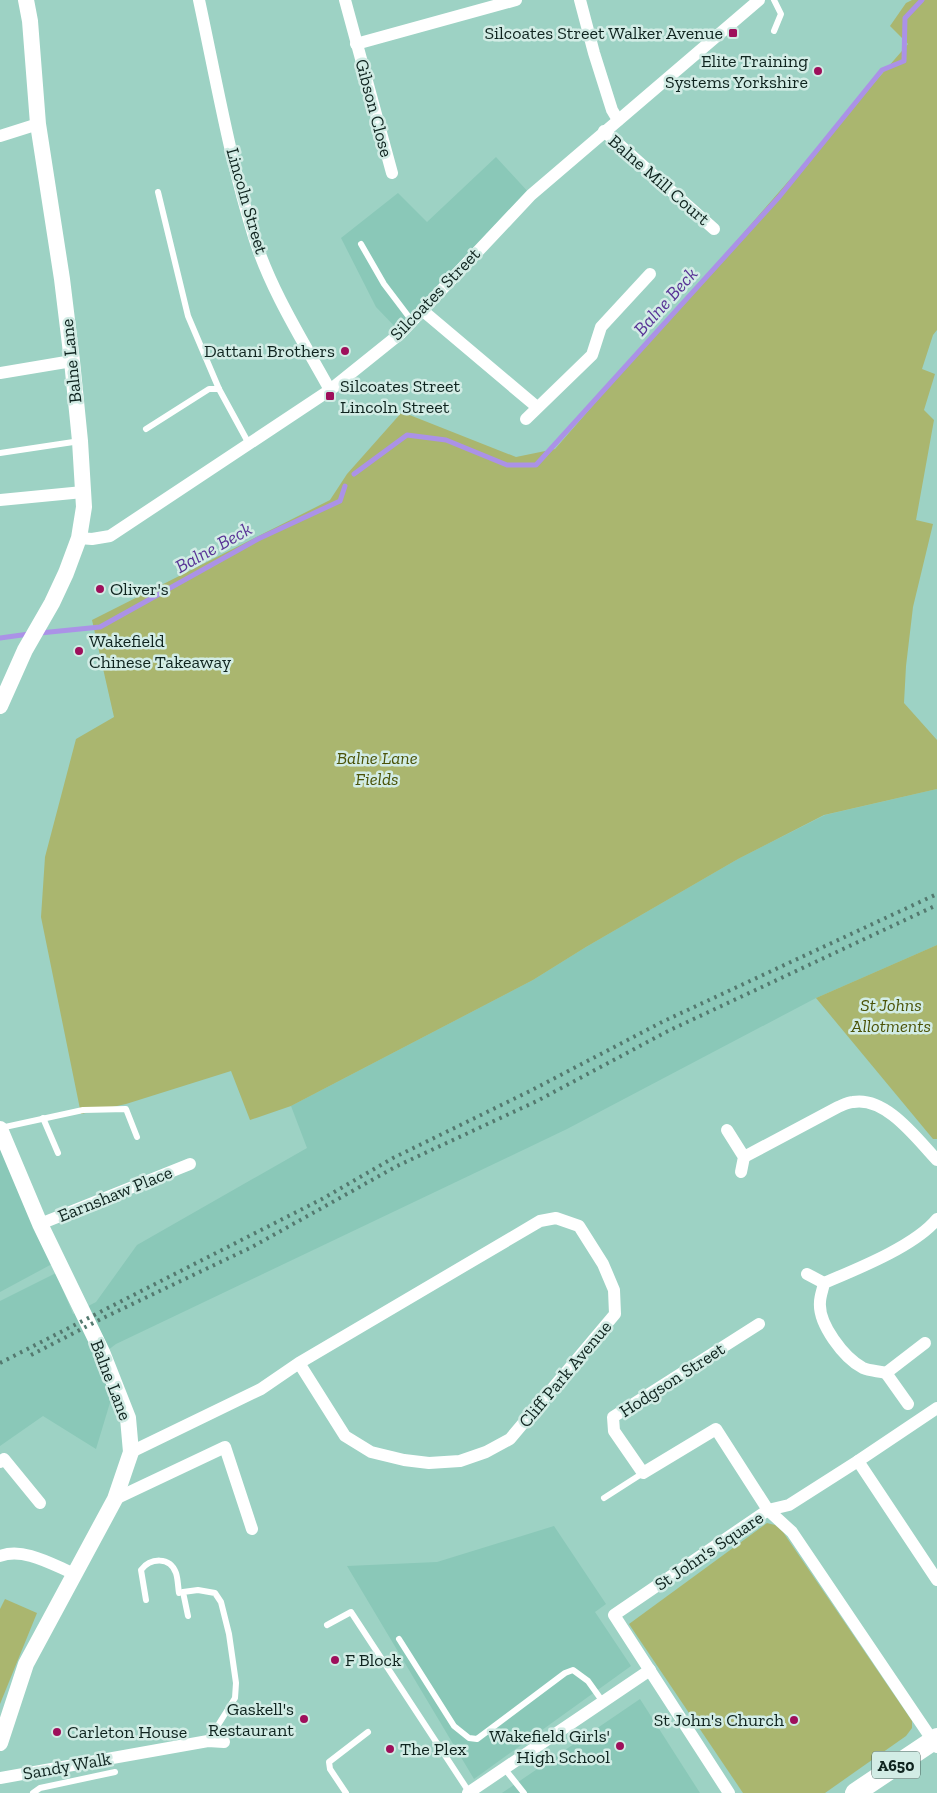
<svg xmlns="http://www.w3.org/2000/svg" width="937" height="1793" viewBox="0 0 937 1793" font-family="'Zilla Slab',serif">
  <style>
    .built { fill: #8ac8b8 }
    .green { fill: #aab66f }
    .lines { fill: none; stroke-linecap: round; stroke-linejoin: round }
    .stream { stroke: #ab92e7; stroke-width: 5 }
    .service { stroke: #fff; stroke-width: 6 }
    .minor { stroke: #fff; stroke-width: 12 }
    .tertiary { stroke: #fff; stroke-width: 16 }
    .primary { stroke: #fff; stroke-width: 20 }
    .rail { stroke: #54796f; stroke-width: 4; stroke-dasharray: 2.5 5; stroke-linecap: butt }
    .poi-dot { fill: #9e0f5b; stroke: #d2ece5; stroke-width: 2 }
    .labels { text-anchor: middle; stroke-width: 5; stroke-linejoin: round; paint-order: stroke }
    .shield { fill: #d2ece5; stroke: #4a605a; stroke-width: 1 }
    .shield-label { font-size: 16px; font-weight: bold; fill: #0f241f }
    .poi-label { font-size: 18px; fill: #0f241f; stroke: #d2ece5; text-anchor: end }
    .street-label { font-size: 18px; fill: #0f241f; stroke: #d2ece5 }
    .park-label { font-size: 18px; font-style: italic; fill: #4a5207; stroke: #d2ece5 }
    .water-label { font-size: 19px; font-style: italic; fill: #583396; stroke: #d2ece5 }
  </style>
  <rect width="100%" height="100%" fill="#9dd2c4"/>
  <!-- built -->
  <g class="built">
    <path d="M 496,157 L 531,195 L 401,333 L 376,307 L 341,238 L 398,193 L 427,222 Z"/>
    <path d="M 937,789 L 937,945 L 816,998 L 567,1129 L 116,1344 L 95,1360 L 112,1396 L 96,1449 L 43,1416 L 0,1446 L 0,1301 L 56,1273 L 73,1314 L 96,1302 L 137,1245 L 307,1148 L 291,1106 L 533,980 L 586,947 L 738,859 L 825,815 Z"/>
    <path d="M 0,1129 L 52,1264 L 0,1292 Z"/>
    <path d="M 554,1526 L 606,1604 L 595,1612 L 631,1666 L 474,1779 L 347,1566 L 437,1562 Z"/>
    <path d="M 640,1699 L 700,1793 L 502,1793 Z"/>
  </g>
  <!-- green -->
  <g class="green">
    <path d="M 912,0 L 937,0 L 937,330 L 933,335 L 922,369 L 935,374 L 924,410 L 934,420 L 916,520 L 933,524 L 913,607 L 906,666 L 904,703 L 937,740 L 937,789 L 824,815 L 738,859 L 586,947 L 533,980 L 291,1106 L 250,1120 L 231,1071 L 126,1104 L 81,1114 L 41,917 L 45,857 L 76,739 L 114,717 L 92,620 L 330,500 L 347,474 L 402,412 L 516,457 L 555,449 L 908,44 L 890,26 L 906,3 Z"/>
    <path d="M 937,945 L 937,1139 L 933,1139 L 816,998 Z"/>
    <path d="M 767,1523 L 775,1525 L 783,1532 L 912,1721 L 912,1728 L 906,1736 L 825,1793 L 743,1793 L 629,1624 Z"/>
    <path d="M 5,1599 L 37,1613 L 0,1704 L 0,1609 Z"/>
  </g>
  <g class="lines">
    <!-- stream -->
    <g class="stream">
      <path d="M 354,474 L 407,435 L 446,440 L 507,465 L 536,465 L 779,197 L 882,70 L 904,61 L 905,18 L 922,0"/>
      <path d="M 40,633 L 100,627 L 258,539 L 340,501 L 345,486"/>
      <path d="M 0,638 L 29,634"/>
    </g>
    <!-- service -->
    <g class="service">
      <path d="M 774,0 L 781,14 L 774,31"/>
      <path d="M 158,192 L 188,316 L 219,389 L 249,444"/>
      <path d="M 361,244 L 384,284 L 412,321"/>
      <path d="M 146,429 L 209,389 L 219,389"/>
      <path d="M 0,453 L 80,441"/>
      <path d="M 43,1118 L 58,1153"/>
      <path d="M 0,1128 L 83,1110 L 126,1109 L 137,1137"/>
      <path d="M 604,1498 L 643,1473"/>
      <path d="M 146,1600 L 141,1570 C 150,1558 170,1556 176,1573 C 178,1579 178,1587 179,1593"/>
      <path d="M 188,1616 L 183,1592 L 198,1590 L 215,1593 L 221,1602 L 229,1634 L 236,1683 L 235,1698 L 208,1741"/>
      <path d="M 327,1625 L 351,1612 L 469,1792"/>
      <path d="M 399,1639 L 454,1726 L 469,1738 L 477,1739 L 565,1673 L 573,1670 L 588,1681 L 603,1702"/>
      <path d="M 504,1768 L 524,1793"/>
      <path d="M 33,1793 L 40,1788 L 115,1772"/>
      <path d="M 346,1793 L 330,1769 L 329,1762 L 368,1732"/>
    </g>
    <!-- minor -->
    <g class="minor">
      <path d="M 199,0 C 216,79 230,160 254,237 C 271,291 303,341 330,390"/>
      <path d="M 345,0 L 392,173"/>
      <path d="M 580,0 L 594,53 L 612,110 L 618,120"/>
      <path d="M 356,44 L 516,0"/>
      <path d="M 604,131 L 714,229"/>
      <path d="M 0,136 L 38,124"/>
      <path d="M 422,310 L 537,407"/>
      <path d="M 0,373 L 72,361"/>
      <path d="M 526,419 L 592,355 L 601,327 L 650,274"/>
      <path d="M 0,500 L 83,492"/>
      <path d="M 79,538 L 92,539 L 110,536 L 330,390 L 401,333 L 531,195 L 759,0"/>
      <path d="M 727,1130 L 744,1157 L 741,1172"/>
      <path d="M 744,1157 L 838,1107 C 843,1105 848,1102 853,1102 C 886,1096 917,1139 937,1160"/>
      <path d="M 40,1224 L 190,1164"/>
      <path d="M 807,1274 L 824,1283"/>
      <path d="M 759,1324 L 613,1417 L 614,1431 L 643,1473 L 716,1429 L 768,1510 L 792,1532 L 937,1747"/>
      <path d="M 886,1373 C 879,1371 870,1371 863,1368 C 844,1358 818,1324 820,1302 C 820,1296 823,1289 824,1283 C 857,1269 915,1246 937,1219"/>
      <path d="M 908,1404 L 886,1373 L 925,1343"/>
      <path d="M 131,1452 L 261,1389 L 299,1363 L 540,1221 L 556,1218 L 579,1226 L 603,1264 L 614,1290 L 615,1314 L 510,1439 L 486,1452 L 460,1461 L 429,1463 L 404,1460 L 371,1452 L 345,1436 L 299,1363"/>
      <path d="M 858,1461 L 937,1408"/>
      <path d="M 0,1462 L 4,1459 L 40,1503"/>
      <path d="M 115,1499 L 225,1447 L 252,1529"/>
      <path d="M 0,1556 C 24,1547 53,1565 75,1574"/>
      <path d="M 0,1778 L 208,1741 L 224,1742"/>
      <path d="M 468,1793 L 650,1670"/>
      <path d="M 729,1793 L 614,1615 L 768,1510 L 789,1505 L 858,1461 L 937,1580"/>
    </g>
    <!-- tertiary -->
    <g class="tertiary">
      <path d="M 0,706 L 25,650 L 52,603 L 66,573 L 79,538 L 84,507 L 80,441 L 72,361 L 62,279 L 38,124 L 30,21 L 26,0"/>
      <path d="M 0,1129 L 40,1224 L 102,1352 L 128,1418 L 131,1452 L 115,1499 L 26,1664 L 0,1743"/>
    </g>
    <!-- primary -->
    <path class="primary" d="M 855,1793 L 937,1738"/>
    <!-- rail -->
    <g class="rail">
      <path d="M 31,1355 L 103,1318 L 252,1247 L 397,1166 L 537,1101 L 668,1031 L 937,905"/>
      <path d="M 0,1363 L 322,1199 L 393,1158 L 530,1091 L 664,1021 L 937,894"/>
    </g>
  </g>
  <!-- markers -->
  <g class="poi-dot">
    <rect x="728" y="28" width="10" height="10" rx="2.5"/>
    <circle cx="818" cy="71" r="5"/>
    <circle cx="345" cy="351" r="5"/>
    <rect x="325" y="391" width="10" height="10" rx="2.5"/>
    <circle cx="100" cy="589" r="5"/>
    <circle cx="79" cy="651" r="5"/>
    <circle cx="335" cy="1660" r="5"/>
    <circle cx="304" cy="1719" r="5"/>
    <circle cx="794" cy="1720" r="5"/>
    <circle cx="57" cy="1732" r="5"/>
    <circle cx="620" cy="1746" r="5"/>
    <circle cx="390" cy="1749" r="5"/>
  </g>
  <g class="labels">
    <!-- shield labels -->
    <rect class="shield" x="872" y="1751.5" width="48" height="27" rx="4"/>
    <g class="shield-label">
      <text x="896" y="1771">A650</text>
    </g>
    <!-- poi labels -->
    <g class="poi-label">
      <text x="723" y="39">Silcoates Street Walker Avenue</text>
      <text x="808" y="67">Elite Training<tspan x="808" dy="21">Systems Yorkshire</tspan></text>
      <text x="335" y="357">Dattani Brothers</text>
      <text x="340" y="392" text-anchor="start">Silcoates Street<tspan x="340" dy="21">Lincoln Street</tspan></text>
      <text x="110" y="595" text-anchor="start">Oliver's</text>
      <text x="89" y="647" text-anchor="start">Wakefield<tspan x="89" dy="21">Chinese Takeaway</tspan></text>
      <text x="345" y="1666" text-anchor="start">F Block</text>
      <text x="294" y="1715">Gaskell's<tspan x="294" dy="21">Restaurant</tspan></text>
      <text x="784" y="1726">St John's Church</text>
      <text x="67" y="1738" text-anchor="start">Carleton House</text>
      <text x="610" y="1742">Wakefield Girls'<tspan x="610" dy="21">High School</tspan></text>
      <text x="400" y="1755" text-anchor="start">The Plex</text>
    </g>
    <!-- street labels -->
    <g class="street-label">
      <text transform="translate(374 108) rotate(75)" y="6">Gibson Close</text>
      <text transform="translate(659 180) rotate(41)" y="6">Balne Mill Court</text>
      <text transform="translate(247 201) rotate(74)" y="6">Lincoln Street</text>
      <text transform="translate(435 294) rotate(-46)" y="6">Silcoates Street</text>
      <text transform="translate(71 361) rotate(-96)" y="6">Balne Lane</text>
      <text transform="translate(115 1194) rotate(-22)" y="6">Earnshaw Place</text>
      <text transform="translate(565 1374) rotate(-50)" y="6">Cliff Park Avenue</text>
      <text transform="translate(111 1380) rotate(69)" y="6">Balne Lane</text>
      <text transform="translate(672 1380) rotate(-33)" y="6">Hodgson Street</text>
      <text transform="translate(709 1551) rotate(-34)" y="6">St John's Square</text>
      <text transform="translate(67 1766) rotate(-10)" y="6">Sandy Walk</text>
    </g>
    <!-- park labels -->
    <g class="park-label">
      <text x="377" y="764">Balne Lane<tspan x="377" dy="21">Fields</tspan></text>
      <text x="891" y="1011">St Johns<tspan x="891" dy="21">Allotments</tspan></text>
    </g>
    <!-- water labels -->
    <g class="water-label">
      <text transform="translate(665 301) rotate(-48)" y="7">Balne Beck</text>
      <text transform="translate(213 547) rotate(-29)" y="7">Balne Beck</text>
    </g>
  </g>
</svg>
